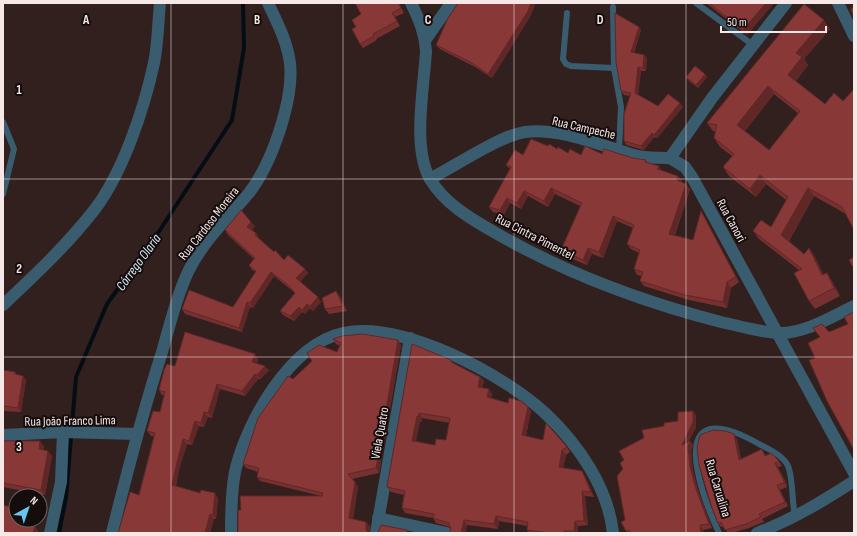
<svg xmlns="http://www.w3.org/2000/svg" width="857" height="536" viewBox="0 0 857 536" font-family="'Sofia Sans Condensed',sans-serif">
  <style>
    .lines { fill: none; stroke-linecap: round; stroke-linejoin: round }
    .stream { stroke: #030d13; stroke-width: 4 }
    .service { stroke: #395d6f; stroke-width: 6 }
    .minor { stroke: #395d6f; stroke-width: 12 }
    .tertiary { stroke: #395d6f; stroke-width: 12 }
    .wall { fill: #763030; fill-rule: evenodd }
    .shaded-wall { fill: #602727 }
    .building { fill: #893838; stroke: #602727; fill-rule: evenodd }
    .grid { fill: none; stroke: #f5e8e7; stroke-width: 1; stroke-opacity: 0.55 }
    .labels { text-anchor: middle; stroke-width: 4; stroke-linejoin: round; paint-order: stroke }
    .street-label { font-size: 13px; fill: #f5e8e7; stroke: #150c0c }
    .water-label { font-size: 14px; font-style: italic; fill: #d2e8f4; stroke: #150c0c }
    .grid-label { font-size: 13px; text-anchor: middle; font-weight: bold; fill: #f5e8e7; stroke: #150c0c; stroke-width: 4; stroke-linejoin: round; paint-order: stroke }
  </style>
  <rect width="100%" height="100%" fill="#32201f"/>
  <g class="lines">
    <!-- stream -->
    <path class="stream" d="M 59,533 L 66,497 L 76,377 L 107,304 L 160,230 L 232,120 L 244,48 L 243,3"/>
    <!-- service -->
    <g class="service">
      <path d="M 696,3 L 753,45"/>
      <path d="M 613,7 L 614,68 L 621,107 L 619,150"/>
      <path d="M 567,13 L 563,59 L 566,64 L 571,66 L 614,68"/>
      <path d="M 3,122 L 14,149 L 3,194"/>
      <path d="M 719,533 C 697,486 666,391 759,444 C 768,449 783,455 788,466 C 793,477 792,503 795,517"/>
    </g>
    <!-- minor -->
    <g class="minor">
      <path d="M 411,3 C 419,19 425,33 426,51 C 424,87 412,148 430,179 C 444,203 471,219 494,232 C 565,273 643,302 721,322 C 740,326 759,332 778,333 C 804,334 831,317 854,306"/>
      <path d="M 786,3 L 712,98 L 670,158 L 685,167 L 692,177 L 854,473"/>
      <path d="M 838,3 L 854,36"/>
      <path d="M 426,39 L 451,3"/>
      <path d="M 430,179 C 455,166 499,136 525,132 C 559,127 602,146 634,155 C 646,159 658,157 670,158"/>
      <path d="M 3,435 L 63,432 L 137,434"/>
      <path d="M 378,518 L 447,533"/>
      <path d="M 50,533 L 61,482 L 63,432"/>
      <path d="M 112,533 C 127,472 143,412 162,352 C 170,325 176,297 188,272 C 202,242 228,218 249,193 C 272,163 294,100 290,63 C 287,41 277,22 268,3"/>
      <path d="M 231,533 C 231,513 231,492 235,472 C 246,423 289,345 343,333 C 401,320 503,374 545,413 C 578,444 608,487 613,533"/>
      <path d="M 376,533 L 410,338"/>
      <path d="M 757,533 C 792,520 823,501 854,481"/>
    </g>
    <!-- tertiary -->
    <path class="tertiary" d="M 3,305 C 35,275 68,244 95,209 C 123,172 144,109 154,63 C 158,44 158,23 160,3"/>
  </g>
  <!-- wall -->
  <g class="wall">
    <path d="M 399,3 L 404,13 L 395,17 L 400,26 L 376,39 L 377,40 L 363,48 L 360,44 L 356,27 L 361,14 Z"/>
    <path d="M 706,3 L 774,3 L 747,35 Z"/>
    <path d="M 531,15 L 492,78 L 475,67 L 440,49 L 436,45 Z"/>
    <path d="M 639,27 L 641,30 L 634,53 L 644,55 L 647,58 L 646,71 L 641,71 L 638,95 L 658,106 L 680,103 L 683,107 L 657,138 L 654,137 L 644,150 L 626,145 L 624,141 L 630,96 L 624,95 L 621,91 Z"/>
    <path d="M 830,29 L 804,59 L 808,65 L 796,81 L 846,214 L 814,196 L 789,241 L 804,254 L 809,248 L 815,257 L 823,274 L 827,273 L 832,281 L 840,296 L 815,309 L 809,301 L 799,270 L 759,239 L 753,231 L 771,227 L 786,200 L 766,184 L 756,197 L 729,176 L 723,167 L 732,156 L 720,147 L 714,138 L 716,132 L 713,131 L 707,123 ZM 774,94 L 799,114 L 769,150 L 745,131 Z"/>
    <path d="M 705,74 L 707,77 L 698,88 L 689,81 L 686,77 Z"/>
    <path d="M 548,146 L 568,153 L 581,155 L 602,154 L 646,160 L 648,163 L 662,171 L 678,176 L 682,181 L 682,182 L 690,189 L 675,235 L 693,240 L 701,211 L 704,216 L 739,282 L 731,288 L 727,308 L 689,300 L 644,286 L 640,281 L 642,276 L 637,275 L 634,269 L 639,253 L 631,249 L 627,244 L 633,228 L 617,221 L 603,258 L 592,254 L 587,265 L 565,256 L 561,250 L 580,206 L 555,194 L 548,207 L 528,196 L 521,209 L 510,203 L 504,215 L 493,212 L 489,207 L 510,169 L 506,165 L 523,155 Z"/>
    <path d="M 255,226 L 252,230 L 256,233 L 259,238 L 259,239 L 274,252 L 284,260 L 305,269 L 308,273 L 300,282 L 318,297 L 321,302 L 313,311 L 310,308 L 305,314 L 302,312 L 294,321 L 283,315 L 280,311 L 295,293 L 274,276 L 253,308 L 250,307 L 242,332 L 185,314 L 182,309 L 233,307 L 256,272 L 252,270 L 249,265 L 254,259 L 228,235 L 225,230 Z"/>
    <path d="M 340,296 L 347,311 L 329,314 L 325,309 Z"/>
    <path d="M 333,339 L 401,345 L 379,473 L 352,479 L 358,487 L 353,519 L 370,526 L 369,533 L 238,533 L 321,496 L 260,481 L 257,477 L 258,472 L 246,468 L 243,464 L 293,379 L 337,352 L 340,346 L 336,344 Z"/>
    <path d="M 412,344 L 451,360 L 453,363 L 480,377 L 484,381 L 482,388 L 489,389 L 492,394 L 491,398 L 531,411 L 526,436 L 567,447 L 570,452 L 566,455 L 563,468 L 582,471 L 585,476 L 594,497 L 585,496 L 588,525 L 578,526 L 578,533 L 529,533 L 527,530 L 527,526 L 499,521 L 498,529 L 467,525 L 451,530 L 450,527 L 436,523 L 433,518 L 405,513 L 402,508 L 404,495 L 391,492 L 387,487 ZM 422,418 L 450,423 L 446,440 L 435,445 L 416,441 L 420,421 L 422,422 Z"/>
    <path d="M 258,359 L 257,363 L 269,370 L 260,379 L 258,379 L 245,396 L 220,389 L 212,418 L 208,417 L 204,427 L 199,426 L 192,445 L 187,444 L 180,466 L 176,486 L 218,498 L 216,519 L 214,519 L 210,533 L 118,533 L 139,495 L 154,436 L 151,436 L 147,431 L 160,412 L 164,395 L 162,395 L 159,390 L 175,366 Z"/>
    <path d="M 3,370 L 15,372 L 17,375 L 23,376 L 26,380 L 21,412 L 3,411 Z"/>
    <path d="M 693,411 L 696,416 L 696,427 L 689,441 L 690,441 L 693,445 L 691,451 L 693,471 L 699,493 L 712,528 L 703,530 L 704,533 L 627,533 L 626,531 L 625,520 L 623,469 L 624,460 L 644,438 L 664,426 L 678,421 Z"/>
    <path d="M 737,439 L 741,459 L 765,454 L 766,456 L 779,461 L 782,466 L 778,467 L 787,485 L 787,487 L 780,490 L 788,506 L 762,519 L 764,522 L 749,528 L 732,533 L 728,533 L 724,527 L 721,527 L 718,523 Z"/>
    <path d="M 3,441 L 44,446 L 43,450 L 52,456 L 45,495 L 3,487 Z"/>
  </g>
  <!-- shaded-wall -->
  <g class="shaded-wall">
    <path d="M 531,3 L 536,3 L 531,15 L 492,78 L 488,74 Z"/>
    <path d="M 766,3 L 774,3 L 747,35 L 743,30 Z"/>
    <path d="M 824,20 L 830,29 L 804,59 L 808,65 L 794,83 L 788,75 L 796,53 Z"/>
    <path d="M 639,27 L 641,30 L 633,56 L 631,52 Z"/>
    <path d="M 644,55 L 647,58 L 646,71 L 643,68 Z"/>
    <path d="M 638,67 L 641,71 L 638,97 L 635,93 Z"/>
    <path d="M 705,74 L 707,77 L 698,88 L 696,85 Z"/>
    <path d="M 768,86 L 774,94 L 743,133 L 737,125 Z"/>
    <path d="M 680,103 L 683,107 L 657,138 L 654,135 Z"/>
    <path d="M 652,133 L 654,137 L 644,150 L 641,146 Z"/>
    <path d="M 659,166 L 662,171 L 657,169 Z"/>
    <path d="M 760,175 L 766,184 L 756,197 L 750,189 Z"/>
    <path d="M 678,176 L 682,181 L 681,185 L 677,180 Z"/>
    <path d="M 686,184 L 690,189 L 673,239 L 669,234 Z"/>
    <path d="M 551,188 L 555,194 L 548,207 L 544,201 Z"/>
    <path d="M 808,188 L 814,196 L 787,243 L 781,235 Z"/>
    <path d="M 524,191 L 528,196 L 521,209 L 517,203 Z"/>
    <path d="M 507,198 L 510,203 L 504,215 L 500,210 Z"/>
    <path d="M 701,211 L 704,216 L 739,282 L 736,277 Z"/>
    <path d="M 613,216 L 617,221 L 603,258 L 599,252 Z"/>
    <path d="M 251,222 L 255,226 L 251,232 L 247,227 Z"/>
    <path d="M 256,233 L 259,238 L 258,240 L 255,235 Z"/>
    <path d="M 588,248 L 592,254 L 587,265 L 583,260 Z"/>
    <path d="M 809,248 L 815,257 L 828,284 L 822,275 Z"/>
    <path d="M 305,269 L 308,273 L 299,283 L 296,278 Z"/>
    <path d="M 271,272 L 274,276 L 253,308 L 250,303 Z"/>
    <path d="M 827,273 L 832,281 L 840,296 L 834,288 Z"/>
    <path d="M 727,282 L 731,288 L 727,308 L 723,302 Z"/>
    <path d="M 336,291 L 340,296 L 347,311 L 343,306 Z"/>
    <path d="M 318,297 L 321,302 L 313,311 L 310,306 Z"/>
    <path d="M 247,302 L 250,307 L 242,332 L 239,328 Z"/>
    <path d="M 307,304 L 310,308 L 305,314 L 302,310 Z"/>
    <path d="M 299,307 L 302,312 L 294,321 L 290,316 Z"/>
    <path d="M 398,340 L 401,345 L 379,473 L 376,468 Z"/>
    <path d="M 255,354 L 258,359 L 256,367 L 252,362 Z"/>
    <path d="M 265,366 L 269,370 L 260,379 L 257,375 Z"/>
    <path d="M 255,374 L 258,379 L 245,396 L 242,391 Z"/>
    <path d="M 23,376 L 26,380 L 21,412 L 18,408 Z"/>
    <path d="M 480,377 L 484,381 L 481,392 L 478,387 Z"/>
    <path d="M 217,384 L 220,389 L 212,418 L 208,413 Z"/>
    <path d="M 489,389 L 492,394 L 491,402 L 487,397 Z"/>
    <path d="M 528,407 L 531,411 L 525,440 L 522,435 Z"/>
    <path d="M 693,411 L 696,416 L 696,427 L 685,449 L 682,445 Z"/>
    <path d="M 204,412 L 208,417 L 204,427 L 201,423 Z"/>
    <path d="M 419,413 L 422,418 L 422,422 L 418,417 Z"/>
    <path d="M 417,416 L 420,421 L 415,445 L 412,441 Z"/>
    <path d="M 195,421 L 199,426 L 192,445 L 189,441 Z"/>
    <path d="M 734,434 L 737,439 L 742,464 L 739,460 Z"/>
    <path d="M 183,439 L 187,444 L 180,466 L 175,490 L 172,485 L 177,462 Z"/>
    <path d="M 40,441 L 44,446 L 42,454 L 39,449 Z"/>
    <path d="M 690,441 L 693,445 L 691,451 L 693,471 L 699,493 L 712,528 L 709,524 L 696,489 L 690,467 L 688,447 Z"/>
    <path d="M 562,450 L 566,455 L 562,471 L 559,467 Z"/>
    <path d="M 48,451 L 52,456 L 45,495 L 41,490 Z"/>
    <path d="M 775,463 L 778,467 L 787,485 L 787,487 L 784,483 Z"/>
    <path d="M 582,471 L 585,476 L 594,497 L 591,492 Z"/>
    <path d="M 355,482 L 358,487 L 352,523 L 349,518 Z"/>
    <path d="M 777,485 L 780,490 L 788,506 L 785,502 Z"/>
    <path d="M 582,491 L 585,496 L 588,525 L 584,521 Z"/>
    <path d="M 215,493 L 218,498 L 216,519 L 213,515 Z"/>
    <path d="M 210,514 L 214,519 L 210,533 L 205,533 Z"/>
    <path d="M 496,516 L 499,521 L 498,529 L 494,524 Z"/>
    <path d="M 21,520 L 25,520 L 24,528 L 20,523 Z"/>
    <path d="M 464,520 L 467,525 L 466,533 L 461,533 Z"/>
    <path d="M 575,521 L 578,526 L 578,533 L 575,533 L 574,531 Z"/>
    <path d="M 366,522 L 370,526 L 369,533 L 367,533 L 366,530 Z"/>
    <path d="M 700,525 L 703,530 L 704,533 L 701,533 Z"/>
    <path d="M 35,526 L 38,531 L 38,533 L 33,533 Z"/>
  </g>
  <!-- building -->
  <g class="building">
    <path d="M 355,3 L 398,3 L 401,8 L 392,13 L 397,21 L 373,34 L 374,36 L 360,44 L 352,29 L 356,27 L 352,20 L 361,14 Z"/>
    <path d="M 458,3 L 531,3 L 528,11 L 488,74 L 472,63 L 436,45 L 447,20 Z"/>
    <path d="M 709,3 L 766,3 L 743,30 Z"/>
    <path d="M 804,4 L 824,20 L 796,53 L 802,57 L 788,75 L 825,104 L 834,93 L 843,101 L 854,89 L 854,230 L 842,207 L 808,188 L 781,235 L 804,254 L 809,248 L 822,275 L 827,273 L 834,288 L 809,301 L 794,273 L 802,269 L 753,231 L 761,220 L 771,227 L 788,197 L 760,175 L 750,189 L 723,167 L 734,154 L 714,138 L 717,125 L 707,123 ZM 768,86 L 800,111 L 769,150 L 737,125 Z"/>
    <path d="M 854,5 L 854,17 L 851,10 Z"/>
    <path d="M 615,13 L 639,27 L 631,52 L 644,55 L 643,68 L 638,67 L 635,93 L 658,106 L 668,94 L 680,103 L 654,135 L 652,133 L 641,146 L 624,141 L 624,114 L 631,93 L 621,91 L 616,62 Z"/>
    <path d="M 695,66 L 705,74 L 696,85 L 686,77 Z"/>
    <path d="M 531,139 L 548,146 L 549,144 L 557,149 L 558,147 L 568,153 L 570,149 L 581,155 L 585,146 L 602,154 L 604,149 L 633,158 L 646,160 L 645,162 L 659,166 L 657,169 L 678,176 L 677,180 L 686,184 L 669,234 L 693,240 L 701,211 L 736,277 L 727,282 L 723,302 L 685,295 L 640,281 L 643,272 L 634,269 L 640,250 L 627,244 L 634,225 L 613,216 L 599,252 L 588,248 L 583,260 L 561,250 L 582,203 L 551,188 L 544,201 L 524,191 L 517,203 L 507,198 L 500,210 L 489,207 L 511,167 L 506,165 L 515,150 L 523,155 Z"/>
    <path d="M 241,210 L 251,222 L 247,227 L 256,233 L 255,235 L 274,252 L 275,250 L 284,260 L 288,255 L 305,269 L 296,278 L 318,297 L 310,306 L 307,304 L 302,310 L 299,307 L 290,316 L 280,311 L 295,293 L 289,286 L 271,272 L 250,303 L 247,302 L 239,328 L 182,309 L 189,290 L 233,307 L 256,271 L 249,265 L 255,258 L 225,230 Z"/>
    <path d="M 854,257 L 854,269 L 849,260 Z"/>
    <path d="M 336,291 L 343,306 L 325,309 L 322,298 Z"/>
    <path d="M 854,312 L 854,450 L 827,401 L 809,360 L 815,358 L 808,343 L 820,337 L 813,328 L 822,324 L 829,332 L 848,324 L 844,317 Z"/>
    <path d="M 185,332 L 255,354 L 252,362 L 265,366 L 257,375 L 255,374 L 242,391 L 217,384 L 208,413 L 204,412 L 201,423 L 195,421 L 189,441 L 183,439 L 177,462 L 172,485 L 200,493 L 201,490 L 215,493 L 213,515 L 210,514 L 205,533 L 118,533 L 130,492 L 139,495 L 155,433 L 147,431 L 153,411 L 160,412 L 165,392 L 159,390 L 164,370 L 167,364 L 175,366 Z"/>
    <path d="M 363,334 L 398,340 L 376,468 L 348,474 L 355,482 L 349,518 L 366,522 L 366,530 L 368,533 L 238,533 L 238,510 L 241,510 L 240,496 L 322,496 L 323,493 L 257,477 L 259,468 L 243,464 L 258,418 L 288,376 L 293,379 L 312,361 L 307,353 L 319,345 L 337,352 L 341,343 L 333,339 L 342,336 Z"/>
    <path d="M 412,344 L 451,360 L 451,362 L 480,377 L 478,387 L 489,389 L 487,397 L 508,403 L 509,398 L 521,401 L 528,407 L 522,435 L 543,440 L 546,423 L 567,447 L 562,450 L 559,467 L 582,471 L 591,492 L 582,491 L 584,521 L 575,521 L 574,531 L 564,531 L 564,533 L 550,533 L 527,530 L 528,522 L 496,516 L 494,524 L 464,520 L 461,533 L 448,533 L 451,530 L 449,523 L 433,518 L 434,514 L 402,508 L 405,491 L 387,487 ZM 419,413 L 450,418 L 446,440 L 436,439 L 435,445 L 412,441 L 417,416 L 418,417 Z"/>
    <path d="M 3,370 L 15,372 L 15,374 L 23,376 L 18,408 L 3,406 Z"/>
    <path d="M 693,411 L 693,422 L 682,445 L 690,441 L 688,447 L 690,467 L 696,489 L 709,524 L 700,525 L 701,533 L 631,533 L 629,530 L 626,531 L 621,522 L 625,520 L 617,476 L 623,469 L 620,463 L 624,460 L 619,451 L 644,438 L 642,430 L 664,426 L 664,423 L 678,421 L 678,412 Z"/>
    <path d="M 713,430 L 725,431 L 734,434 L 739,460 L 762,449 L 765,456 L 771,453 L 779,461 L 775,463 L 784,481 L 784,483 L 777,485 L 785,502 L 759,514 L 761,517 L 746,524 L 725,530 L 721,522 L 718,523 L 712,508 L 699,465 L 697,447 L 700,435 Z"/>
    <path d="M 3,441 L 40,441 L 39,449 L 48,451 L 41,490 L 3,483 Z"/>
    <path d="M 3,505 L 16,508 L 16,520 L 21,520 L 20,523 L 35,526 L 33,533 L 3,533 Z"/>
    <path d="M 381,525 L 407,530 L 407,533 L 378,533 Z"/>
  </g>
  <!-- grid -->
  <path class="grid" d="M 171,3 L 171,533M 343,3 L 343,533M 514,3 L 514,533M 686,3 L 686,533M 3,179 L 854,179M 3,357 L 854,357"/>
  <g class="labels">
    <!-- street labels -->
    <g class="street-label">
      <text transform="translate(584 127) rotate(13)" y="5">Rua Campeche</text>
      <text transform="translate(732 220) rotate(61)" y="5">Rua Canori</text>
      <text transform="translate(208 223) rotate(-52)" y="5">Rua Cardoso Moreira</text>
      <text transform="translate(535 236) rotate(27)" y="5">Rua Cintra Pimentel</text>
      <text transform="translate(70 420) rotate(-1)" y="5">Rua João Franco Lima</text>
      <text transform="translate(379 433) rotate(-80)" y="5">Viela Quatro</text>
      <text transform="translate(719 488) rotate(73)" y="5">Rua Carualina</text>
    </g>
    <!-- water labels -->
    <g class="water-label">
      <text transform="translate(138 262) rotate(-54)" y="5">Córrego Olaria</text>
    </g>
  </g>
  <g class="grid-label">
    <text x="86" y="24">A</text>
    <text x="257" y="24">B</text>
    <text x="428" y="24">C</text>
    <text x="600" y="24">D</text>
    <text x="19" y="94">1</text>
    <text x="19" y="273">2</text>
    <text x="19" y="451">3</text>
  </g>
  <!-- border -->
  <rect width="857" height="536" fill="none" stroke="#f5e8e7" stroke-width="8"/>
  <!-- north arrow -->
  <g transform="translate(28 508) rotate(40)"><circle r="19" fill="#150c0c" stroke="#6f6464"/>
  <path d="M0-3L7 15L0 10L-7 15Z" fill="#68c4f0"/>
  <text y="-6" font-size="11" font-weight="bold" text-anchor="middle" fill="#f5e8e7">N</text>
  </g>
  <!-- scale -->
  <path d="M721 26v6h105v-6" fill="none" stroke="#f5e8e7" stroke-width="2"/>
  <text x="727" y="26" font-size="12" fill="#f5e8e7" stroke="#150c0c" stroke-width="3" paint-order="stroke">50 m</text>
</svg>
